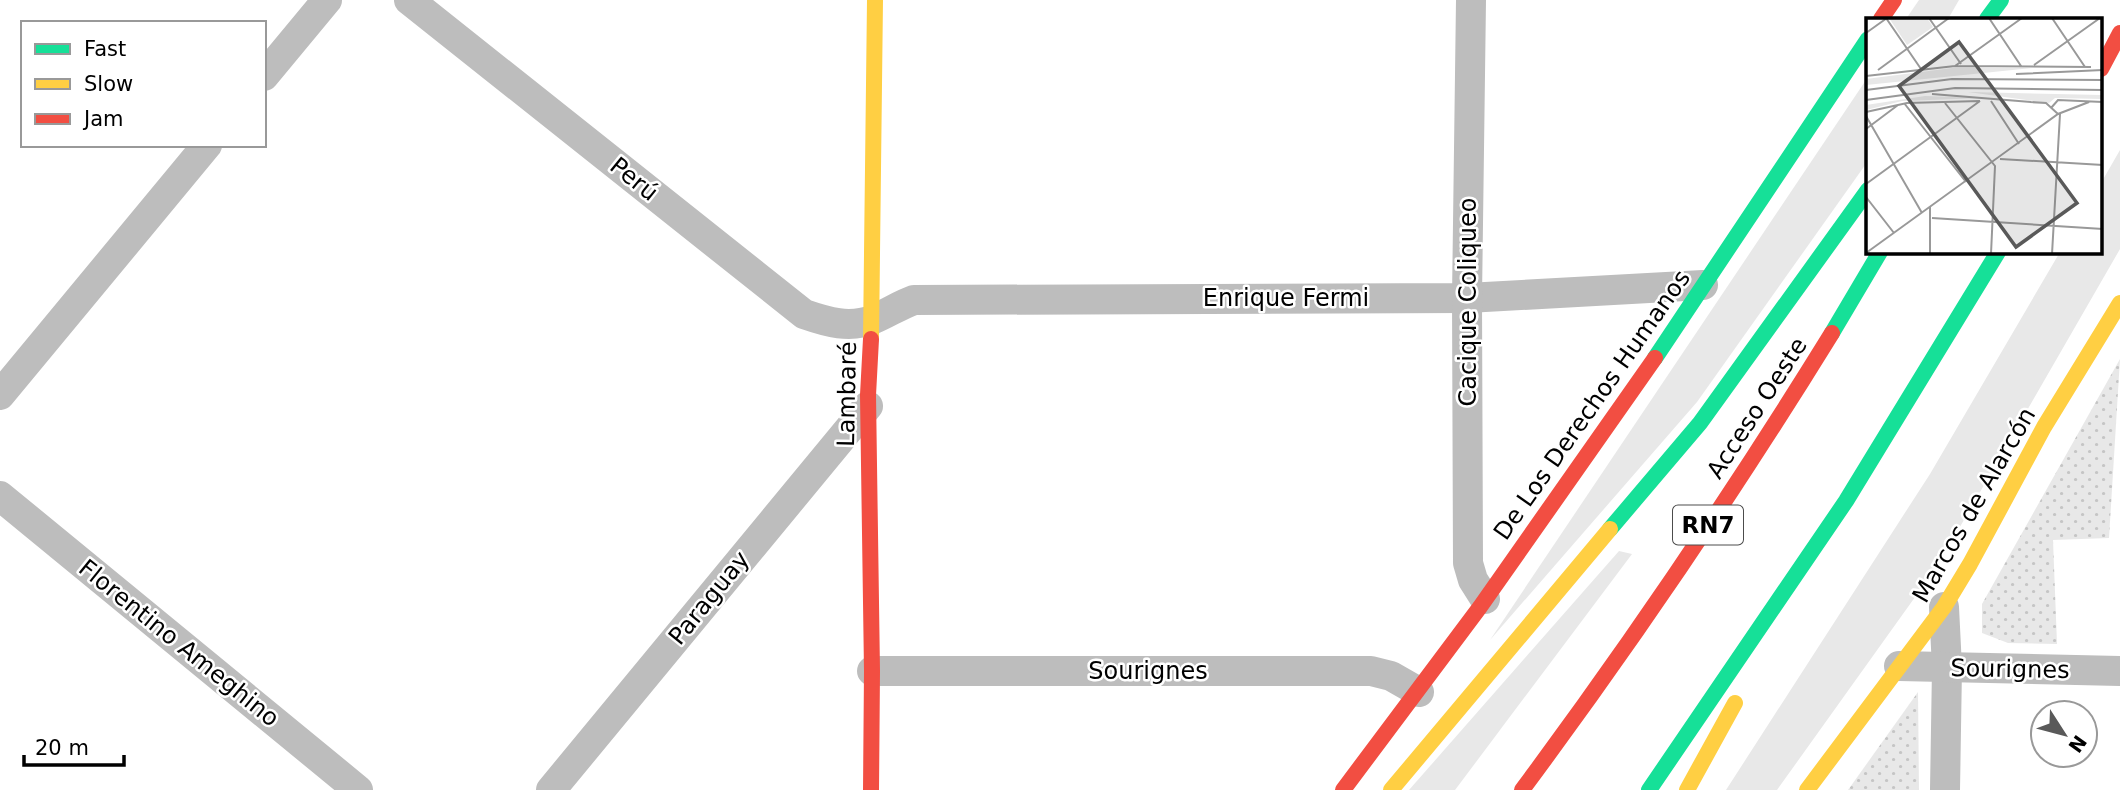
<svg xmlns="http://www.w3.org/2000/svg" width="2120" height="790" viewBox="0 0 2120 790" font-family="'DejaVu Sans',sans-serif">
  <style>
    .grass { fill: #e8e8e8 }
    .park { fill: url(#park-dots) }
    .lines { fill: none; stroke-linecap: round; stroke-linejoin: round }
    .street { stroke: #bdbdbd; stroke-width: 30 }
    .fast { stroke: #16e098; stroke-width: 16 }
    .slow { stroke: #ffcf43; stroke-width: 16 }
    .jam { stroke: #f24e42; stroke-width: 16 }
    .labels { text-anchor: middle; stroke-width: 5; stroke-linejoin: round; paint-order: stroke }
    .shield { fill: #fff; stroke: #4c4c4c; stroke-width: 2 }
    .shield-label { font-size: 23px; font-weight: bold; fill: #000 }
    .street-label { font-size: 24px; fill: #000; stroke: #fff }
    .inset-road { fill: none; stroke: #999; stroke-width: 2 }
    .view { fill: #595959; fill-opacity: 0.15; stroke: #595959; stroke-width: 3.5 }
    .inset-edge { fill: none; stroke: #000; stroke-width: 3.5 }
  </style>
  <defs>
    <pattern id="park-dots" width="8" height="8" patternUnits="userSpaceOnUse" patternTransform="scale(1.75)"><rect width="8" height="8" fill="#e8e8e8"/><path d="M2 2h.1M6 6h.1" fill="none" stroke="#c5c5c5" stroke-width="1.8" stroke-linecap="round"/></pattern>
  </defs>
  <rect width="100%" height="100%" fill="#fff"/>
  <!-- grass -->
  <g class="grass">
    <path d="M 1919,0 L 1959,0 L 1948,19 L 1906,19 Z"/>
    <path d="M 1868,77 L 1868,161 L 1697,402 L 1490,640 Z"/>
    <path d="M 2120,150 L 2120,249 L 1938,565 L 1777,790 L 1726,790 L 1930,474 L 2060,252 L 2101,252 L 2101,183 Z"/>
    <path d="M 1619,551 L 1632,554 L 1455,790 L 1409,790 Z"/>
  </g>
  <!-- park -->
  <g class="park">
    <path d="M 2120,359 L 2109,538 L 2053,540 L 2057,644 L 2008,643 L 1982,633 L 1982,604 Z"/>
    <path d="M 1918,692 L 1919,790 L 1848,790 Z"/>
  </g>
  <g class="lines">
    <!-- street -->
    <g class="street">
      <path d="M 409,0 L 804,314 C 827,322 850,329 874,319 C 888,313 900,305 914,300 L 1467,298 L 1703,285"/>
      <path d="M 1471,0 L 1467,298 L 1468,563 L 1473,580 L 1485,599"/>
      <path d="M 264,76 L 327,0"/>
      <path d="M 0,395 L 207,145"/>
      <path d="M 0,496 L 358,790"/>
      <path d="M 1944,607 L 1947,668 L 1945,790"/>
      <path d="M 1899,666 L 2120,671"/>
      <path d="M 872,671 L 1371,671 L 1391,676 L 1419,692"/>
      <path d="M 551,790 L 868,406"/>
    </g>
    <!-- fast -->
    <g class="fast">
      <path d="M 1987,19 L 2001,0"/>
      <path d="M 1832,333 L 1880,252"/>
      <path d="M 1655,358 L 1868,39"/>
      <path d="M 1610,529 L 1700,423 L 1868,190"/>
      <path d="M 1649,790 L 1846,501 L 1998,252"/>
    </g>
    <!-- slow -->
    <g class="slow">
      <path d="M 871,339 L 875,0"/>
      <path d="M 1391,790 L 1610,529"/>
      <path d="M 1687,790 L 1735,703"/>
      <path d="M 1807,790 L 1944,607 L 1970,564 L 2044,427 L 2120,303"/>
    </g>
    <!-- jam -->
    <g class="jam">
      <path d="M 1881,19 L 1894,0"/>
      <path d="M 2101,69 L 2120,33"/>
      <path d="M 871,339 L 868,395 L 872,671 L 871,790"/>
      <path d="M 1343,790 L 1480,607 L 1655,358"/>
      <path d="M 1522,790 C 1632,642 1735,490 1832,333"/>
    </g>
  </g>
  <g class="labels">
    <!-- shield labels -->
    <rect class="shield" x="1673" y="505.5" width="70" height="39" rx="5"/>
    <g class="shield-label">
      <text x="1708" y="533">RN7</text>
    </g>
    <!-- street labels -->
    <g class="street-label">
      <text transform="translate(634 179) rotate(39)" y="8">Perú</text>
      <text x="1286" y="306">Enrique Fermi</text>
      <text transform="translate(1468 302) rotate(-90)" y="8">Cacique Coliqueo</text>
      <text transform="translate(847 394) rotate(-89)" y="8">Lambaré</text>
      <text transform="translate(1592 405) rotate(-55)" y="8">De Los Derechos Humanos</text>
      <text transform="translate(1757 408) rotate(-57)" y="8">Acceso Oeste</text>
      <text transform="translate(1974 505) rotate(-60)" y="8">Marcos de Alarcón</text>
      <text transform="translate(709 598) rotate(-51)" y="8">Paraguay</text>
      <text transform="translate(179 643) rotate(39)" y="8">Florentino Ameghino</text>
      <text transform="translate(2010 669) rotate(1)" y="8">Sourignes</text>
      <text x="1148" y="679">Sourignes</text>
    </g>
  </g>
  <!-- overview -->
  <g transform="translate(1866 18)">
    <rect width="236" height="236" fill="#fff"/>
    <path d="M 86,50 L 166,50 L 0,67 L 0,61 ZM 102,74 L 236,77 L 236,81 L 189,80 L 183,85 ZM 59,78 L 117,80 L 36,83 L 0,92 L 0,87 Z" fill="#e8e8e8"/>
    <path d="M 23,0 L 61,0 L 67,9 L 41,27 Z" fill="#e8e8e8"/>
    <path class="inset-road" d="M 20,0 L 55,51M 63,0 L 95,46M 123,0 L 155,48M 186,0 L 219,49M 0,15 L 21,0M 168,47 L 234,0M 89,48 L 156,0M 12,52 L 83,0M 150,56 L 237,52M 0,58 L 89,48 L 225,49M 0,72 L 86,61 L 237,62M 66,76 L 165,84M 0,82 L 89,70 L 237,72M 125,83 L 153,126M 164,84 L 180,85 L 192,96M 38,85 L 100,164M 79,85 L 129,148 L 125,236M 185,90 L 192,82 L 237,84M 0,94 L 41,85 L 114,83M 0,98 L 56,195M 0,111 L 32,87M 134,141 L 237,147M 0,166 L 114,83M 0,179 L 28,215M 66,200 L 237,211M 0,235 L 192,96 L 223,84M 64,236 L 64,189M 186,236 L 194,96"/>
    <path class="view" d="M 93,24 L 211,185 L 150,229 L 33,68 Z"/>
    <rect width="236" height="236" class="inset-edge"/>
  </g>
  <!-- legend -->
  <rect x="21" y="21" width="245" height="126" fill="#ffffff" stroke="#999999" stroke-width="2"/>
  <rect x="35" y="44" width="35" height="10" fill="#16e098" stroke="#999999" stroke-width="2"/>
  <text x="84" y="56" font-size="21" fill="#000000">Fast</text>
  <rect x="35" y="79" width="35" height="10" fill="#ffcf43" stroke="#999999" stroke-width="2"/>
  <text x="84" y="91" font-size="21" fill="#000000">Slow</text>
  <rect x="35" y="114" width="35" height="10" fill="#f24e42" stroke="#999999" stroke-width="2"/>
  <text x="84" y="126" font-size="21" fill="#000000">Jam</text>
  <!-- north arrow -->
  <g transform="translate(2064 734) rotate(126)"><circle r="33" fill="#ffffff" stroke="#999999" stroke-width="2"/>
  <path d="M0-5L12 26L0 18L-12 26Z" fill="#595959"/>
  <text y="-10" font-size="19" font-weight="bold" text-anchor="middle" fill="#000000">N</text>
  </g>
  <!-- scale -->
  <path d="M24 755v10h100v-10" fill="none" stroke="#000000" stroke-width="3.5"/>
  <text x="35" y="755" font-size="21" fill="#000000" stroke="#ffffff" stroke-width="5" paint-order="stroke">20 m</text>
</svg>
